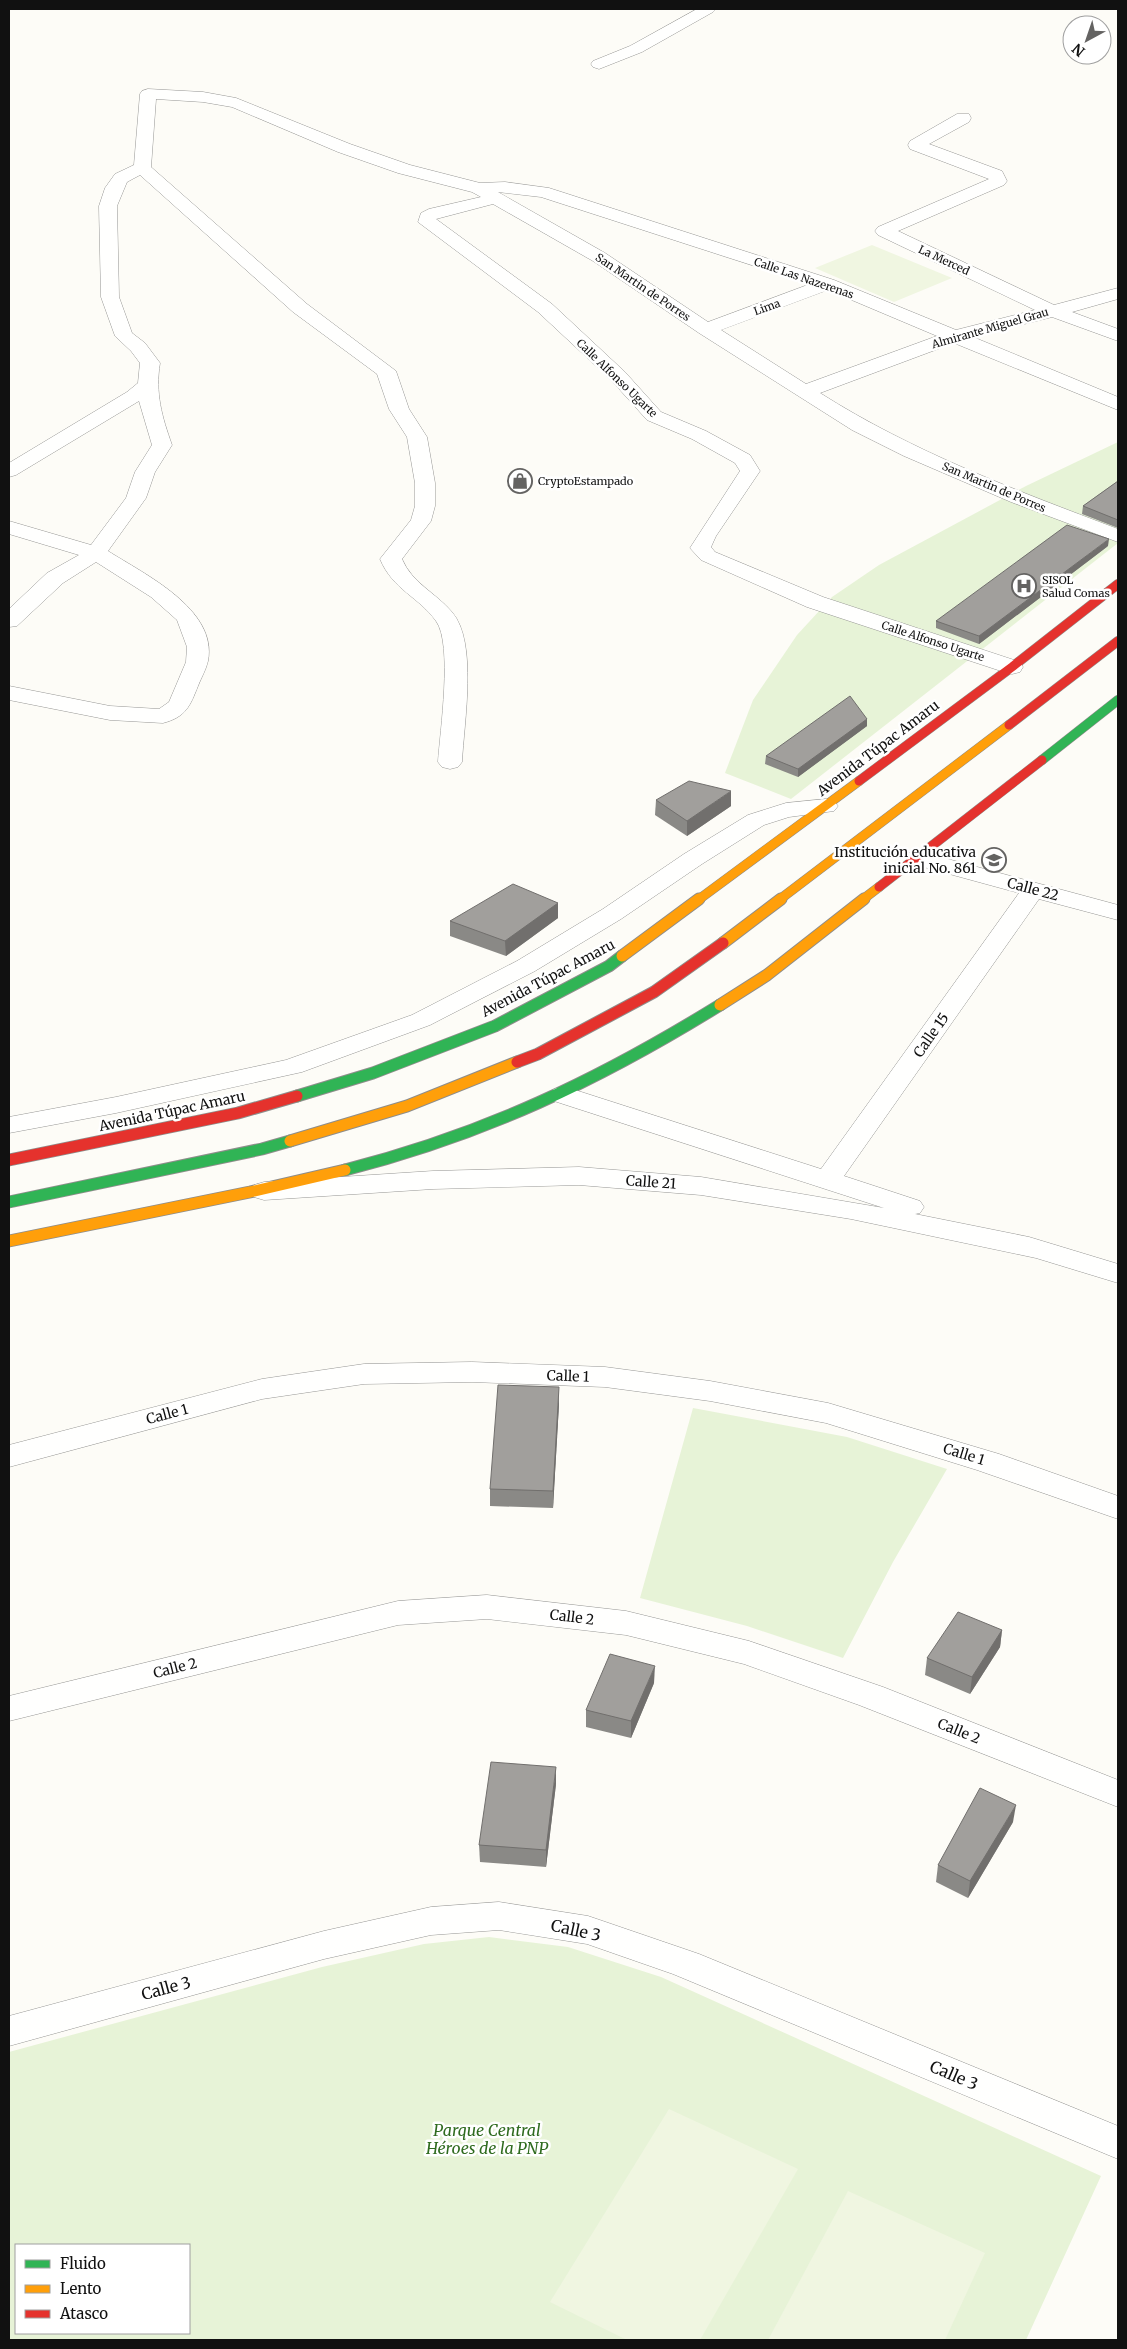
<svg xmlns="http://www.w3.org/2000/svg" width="1127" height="2349" viewBox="0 0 1127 2349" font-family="Merriweather,serif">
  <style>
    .green { fill: #e7f3d7; fill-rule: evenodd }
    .pitch { fill: #f0f6e1 }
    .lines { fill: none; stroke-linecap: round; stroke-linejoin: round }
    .street-casing { stroke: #979795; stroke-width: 1 }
    .fast-far1-casing { stroke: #8e8d8b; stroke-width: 10 }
    .fast-casing { stroke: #8e8d8b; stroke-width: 13 }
    .slow-far1-casing { stroke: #8e8d8b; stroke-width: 10 }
    .slow-casing { stroke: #8e8d8b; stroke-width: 13 }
    .jam-far1-casing { stroke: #8e8d8b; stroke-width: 10 }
    .jam-casing { stroke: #8e8d8b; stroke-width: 13 }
    .street { fill: #fffffe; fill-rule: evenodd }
    .fast-far1 { stroke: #30b455; stroke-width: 9 }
    .fast { stroke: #30b455; stroke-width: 11 }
    .slow-far1 { stroke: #ff9f0a; stroke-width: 9 }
    .slow { stroke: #ff9f0a; stroke-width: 11 }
    .jam-far1 { stroke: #e5322d; stroke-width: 9 }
    .jam { stroke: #e5322d; stroke-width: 11 }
    .wall { fill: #8a8986 }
    .shaded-wall { fill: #716f6d }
    .building { fill: #a19f9c; stroke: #716f6d }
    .labels { text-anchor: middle; stroke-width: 5; stroke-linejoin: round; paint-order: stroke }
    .far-street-label { font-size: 11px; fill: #111; stroke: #fff }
    .far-poi-label { font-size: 11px; fill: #111; stroke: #fff; text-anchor: start }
    .street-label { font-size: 14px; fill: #111; stroke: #fff }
    .poi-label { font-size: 14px; fill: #111; stroke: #fff; text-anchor: end }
    .near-street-label { font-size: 16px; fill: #111; stroke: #fff }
    .near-park-label { font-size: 16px; font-style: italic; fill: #2f6b1f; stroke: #fff }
  </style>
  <rect width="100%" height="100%" fill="#fdfcf7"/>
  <!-- green -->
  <g class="green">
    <path d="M 1118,442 L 1118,543 L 791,799 L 725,773 L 753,700 L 797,635 L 832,597 L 879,565 L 1026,486 Z"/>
    <path d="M 693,1408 L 847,1437 L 947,1469 L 893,1562 L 843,1658 L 747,1626 L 640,1598 Z"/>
    <path d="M 489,1937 L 568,1947 L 661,1977 L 1101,2176 L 1026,2340 L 9,2340 L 9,2052 L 322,1967 L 424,1944 ZM 16,2245 L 189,2245 L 189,2333 L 16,2333 Z"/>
  </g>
  <!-- pitch -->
  <g class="pitch">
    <path d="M 872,245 L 952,278 L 894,302 L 815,268 Z"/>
    <path d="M 669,2109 L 798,2169 L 700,2340 L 627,2340 L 550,2302 Z"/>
    <path d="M 848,2191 L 985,2253 L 945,2340 L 768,2340 Z"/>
  </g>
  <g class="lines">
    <defs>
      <g id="street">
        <path d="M 697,9 L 716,9 L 713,12 L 642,52 L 599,69 L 593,67 L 591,64 L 593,61 L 630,46 Z"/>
        <path d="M 148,89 L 203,92 L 236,98 L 350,144 L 410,165 L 480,183 L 505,182 L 549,188 L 834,280 L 956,330 L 1035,310 L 878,235 L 875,231 L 878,227 L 989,179 L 910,149 L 908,145 L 910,141 L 957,114 L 969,114 L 971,118 L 969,122 L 929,144 L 1002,171 L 1007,181 L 1004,185 L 898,231 L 1054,305 L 1118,288 L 1118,299 L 1072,312 L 1118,329 L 1118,341 L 1052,317 L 973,337 L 1118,397 L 1118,410 L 954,343 L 820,393 C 913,452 1015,490 1118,529 L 1118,542 L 1011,502 L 904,456 L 852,430 L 699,333 L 593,261 L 493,204 L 436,219 L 552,304 L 625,372 L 661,412 L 706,431 L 750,455 L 760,471 L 716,536 L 711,547 L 715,552 L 823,597 L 1020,662 L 1023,667 L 1020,672 L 1012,674 L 1004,672 L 807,607 L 701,560 L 690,548 L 740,471 L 735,463 L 692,439 L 647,420 L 611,380 L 538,312 L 418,222 L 421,213 L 429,209 L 481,197 L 472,192 L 398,173 L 338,152 L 232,107 L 203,102 L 156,99 L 151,167 L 307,304 L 396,371 L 409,409 L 427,437 L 435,483 L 435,506 L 431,521 L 402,559 C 412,583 436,593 452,612 C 478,642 464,722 462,762 L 458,767 L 450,769 L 442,767 L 438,762 C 440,732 453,644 436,621 C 419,597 393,590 380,559 L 411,520 L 415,506 L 415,483 L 407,437 L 389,409 L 377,374 L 293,312 L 140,175 L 127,182 L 117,206 L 119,297 L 132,333 L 145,343 L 160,363 C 155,393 162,417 172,445 L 155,472 L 146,498 L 108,551 C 144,574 218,609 208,661 C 206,670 201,678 198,686 C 190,706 186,717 163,723 L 110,720 L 9,700 L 9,686 L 110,706 L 159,709 L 169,702 L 186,662 L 187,647 L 177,620 L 151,597 L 96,562 L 63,583 L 17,626 L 9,627 L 9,609 L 47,573 L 79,555 L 9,534 L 9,521 L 91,545 L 126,498 L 135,472 L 152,445 L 139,401 L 16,475 L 9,477 L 9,463 L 127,392 L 138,383 L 140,363 L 131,351 L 115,336 L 101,297 L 99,206 L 105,188 L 115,174 L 134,165 L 140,94 L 142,91 ZM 498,192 L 541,197 L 810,284 L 708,322 L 605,253 ZM 828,290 L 937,336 L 806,384 L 721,330 Z"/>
        <path d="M 826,799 L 834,801 L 838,806 L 834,811 L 789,817 L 764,825 L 702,864 L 621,919 L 535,971 L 430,1025 L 302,1072 L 116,1113 L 9,1133 L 9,1117 L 116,1097 L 286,1060 L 412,1015 L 517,961 L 603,909 L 684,854 L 748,815 L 786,803 Z"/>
        <path d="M 918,851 L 1118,905 L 1118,920 L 1039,899 L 844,1176 L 920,1201 L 924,1207 L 920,1213 L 915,1214 L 1029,1237 L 1118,1264 L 1118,1283 L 1036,1258 L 851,1219 L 701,1195 L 579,1185 L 433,1189 L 264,1200 L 254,1197 L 250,1191 L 254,1185 L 264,1182 L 433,1171 L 579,1167 L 701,1177 L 884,1208 L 554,1101 L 550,1095 L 554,1089 L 563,1087 L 572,1089 L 821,1169 L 1019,893 L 909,863 L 906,858 L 909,853 Z"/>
        <path d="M 472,1362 L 605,1367 L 710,1381 L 828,1403 L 999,1454 L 1118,1496 L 1118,1519 L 977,1470 L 826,1423 L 710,1401 L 605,1387 L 472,1382 L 364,1384 L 262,1399 L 9,1467 L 9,1445 L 262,1379 L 364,1364 Z"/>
        <path d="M 487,1595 L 626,1611 L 749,1641 L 883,1687 L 1118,1780 L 1118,1807 L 859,1705 L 744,1664 L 626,1635 L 487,1619 L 398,1625 L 9,1721 L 9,1696 L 398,1601 Z"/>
        <path d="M 499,1902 L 588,1916 L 699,1954 L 1118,2126 L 1118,2159 L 673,1974 L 587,1944 L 499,1930 L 431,1935 L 324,1959 L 9,2046 L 9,2016 L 324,1931 L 431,1907 Z"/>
      </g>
      <path id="fast-far1" d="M 1042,760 L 1118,700"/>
      <g id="fast">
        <path d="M 297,1096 L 373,1073 L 495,1026 L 609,966 L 622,956"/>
        <path d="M 345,1170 C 485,1134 597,1081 720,1005"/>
        <path d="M 9,1202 L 262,1149 L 290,1141"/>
      </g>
      <g id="slow-far1">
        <path d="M 698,900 L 859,781"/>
        <path d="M 779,900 L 1009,725"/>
        <path d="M 862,900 L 879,887"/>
      </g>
      <g id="slow">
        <path d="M 723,943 L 781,899"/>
        <path d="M 622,956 L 699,899"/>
        <path d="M 720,1005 L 767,975 L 864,899"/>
        <path d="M 290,1141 L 407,1106 L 517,1062"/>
        <path d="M 9,1241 L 250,1192 L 345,1170"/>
      </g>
      <g id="jam-far1">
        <path d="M 1009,725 L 1118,641"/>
        <path d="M 859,781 L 1012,667 L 1118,584"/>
        <path d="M 879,887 L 1042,760"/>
      </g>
      <g id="jam">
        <path d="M 517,1062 L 538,1054 L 654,992 L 723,943"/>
        <path d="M 9,1160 L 238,1113 L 297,1096"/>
      </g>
    </defs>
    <!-- street casing -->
    <use href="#street" class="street-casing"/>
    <!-- fast-far1 casing -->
    <use href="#fast-far1" class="fast-far1-casing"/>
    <!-- fast casing -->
    <use href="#fast" class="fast-casing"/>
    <!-- slow-far1 casing -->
    <use href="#slow-far1" class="slow-far1-casing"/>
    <!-- slow casing -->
    <use href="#slow" class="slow-casing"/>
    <!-- jam-far1 casing -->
    <use href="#jam-far1" class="jam-far1-casing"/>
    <!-- jam casing -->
    <use href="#jam" class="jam-casing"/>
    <!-- street -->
    <use href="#street" class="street"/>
    <!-- fast-far1 -->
    <use href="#fast-far1" class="fast-far1"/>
    <!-- fast -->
    <use href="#fast" class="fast"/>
    <!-- slow-far1 -->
    <use href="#slow-far1" class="slow-far1"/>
    <!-- slow -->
    <use href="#slow" class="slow"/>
    <!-- jam-far1 -->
    <use href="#jam-far1" class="jam-far1"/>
    <!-- jam -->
    <use href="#jam" class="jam"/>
  </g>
  <!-- wall -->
  <g class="wall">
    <path d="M 1118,481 L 1118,528 L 1082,514 L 1083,506 Z"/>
    <path d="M 1108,546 L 979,644 L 936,628 L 936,621 Z"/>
    <path d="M 867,719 L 867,726 L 798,777 L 765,764 L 766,756 Z"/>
    <path d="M 656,800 L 731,806 L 687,836 L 655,815 Z"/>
    <path d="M 558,903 L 558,918 L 506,956 L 450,936 L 450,921 Z"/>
    <path d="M 559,1404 L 553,1508 L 490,1506 L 490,1489 Z"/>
    <path d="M 1002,1630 L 1000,1647 L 970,1694 L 925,1675 L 927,1658 Z"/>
    <path d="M 654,1683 L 631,1738 L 586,1727 L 586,1710 Z"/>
    <path d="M 556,1784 L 546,1867 L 480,1862 L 479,1845 Z"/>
    <path d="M 1013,1822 L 968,1898 L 936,1882 L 938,1865 Z"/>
  </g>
  <!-- shaded-wall -->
  <g class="shaded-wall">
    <path d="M 1109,539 L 1108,546 L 979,644 L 979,636 Z"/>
    <path d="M 867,719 L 867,726 L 798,777 L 798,769 Z"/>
    <path d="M 731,791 L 731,806 L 687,836 L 687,821 Z"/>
    <path d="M 558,903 L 558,918 L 506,956 L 505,941 Z"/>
    <path d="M 559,1387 L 559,1404 L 553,1508 L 553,1491 Z"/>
    <path d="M 1002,1630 L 1000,1647 L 970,1694 L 972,1677 Z"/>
    <path d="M 655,1666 L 654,1683 L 631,1738 L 631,1721 Z"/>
    <path d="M 556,1767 L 556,1784 L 546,1867 L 546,1850 Z"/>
    <path d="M 1016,1805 L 1013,1822 L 968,1898 L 970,1881 Z"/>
  </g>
  <!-- building -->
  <g class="building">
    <path d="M 1118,481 L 1118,520 L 1083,506 Z"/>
    <path d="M 1067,525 L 1109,539 L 979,636 L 936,621 Z"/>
    <path d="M 850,696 L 867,719 L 798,769 L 766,756 Z"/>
    <path d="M 689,781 L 731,791 L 687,821 L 656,800 Z"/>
    <path d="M 513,884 L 558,903 L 505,941 L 450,921 Z"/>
    <path d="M 498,1385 L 559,1387 L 553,1491 L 490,1489 Z"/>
    <path d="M 958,1612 L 1002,1630 L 972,1677 L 927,1658 Z"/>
    <path d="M 610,1654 L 655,1666 L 631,1721 L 586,1710 Z"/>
    <path d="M 491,1762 L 556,1767 L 546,1850 L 479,1845 Z"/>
    <path d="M 980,1788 L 1016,1805 L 970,1881 L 938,1865 Z"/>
  </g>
  <!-- icons -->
  <defs>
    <symbol id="shop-ring" viewBox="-11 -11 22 22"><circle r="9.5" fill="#fff" stroke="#646362" stroke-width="1.5"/><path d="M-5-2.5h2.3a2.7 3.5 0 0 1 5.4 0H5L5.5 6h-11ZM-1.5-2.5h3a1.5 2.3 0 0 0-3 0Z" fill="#646362"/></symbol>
    <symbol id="hospital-ring" viewBox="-11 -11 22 22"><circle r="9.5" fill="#fff" stroke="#646362" stroke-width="1.5"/><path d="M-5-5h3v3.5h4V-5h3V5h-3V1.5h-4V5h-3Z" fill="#646362"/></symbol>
    <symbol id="school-ring" viewBox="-11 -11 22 22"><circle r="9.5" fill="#fff" stroke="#646362" stroke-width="1.5"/><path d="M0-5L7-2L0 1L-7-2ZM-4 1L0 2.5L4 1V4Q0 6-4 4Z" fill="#646362"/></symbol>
  </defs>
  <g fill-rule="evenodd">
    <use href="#shop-ring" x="506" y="467" width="28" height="28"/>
    <use href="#hospital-ring" x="1010" y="572" width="28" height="28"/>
    <use href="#school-ring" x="980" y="846" width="28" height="28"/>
  </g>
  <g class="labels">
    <!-- far-street labels -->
    <g class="far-street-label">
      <text transform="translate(944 260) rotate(25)" y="4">La Merced</text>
      <text transform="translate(804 278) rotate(19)" y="4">Calle Las Nazerenas</text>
      <text transform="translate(643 287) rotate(34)" y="4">San Martin de Porres</text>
      <text transform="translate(767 307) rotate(-20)" y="4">Lima</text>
      <text transform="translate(990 328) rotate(-16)" y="4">Almirante Miguel Grau</text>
      <text transform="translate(617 378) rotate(44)" y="4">Calle Alfonso Ugarte</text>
      <text transform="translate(994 487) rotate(23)" y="4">San Martin de Porres</text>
      <text transform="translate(933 641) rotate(18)" y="4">Calle Alfonso Ugarte</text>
    </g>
    <!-- far-poi labels -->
    <g class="far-poi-label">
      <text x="538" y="485">CryptoEstampado</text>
      <text x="1042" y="584">SISOL<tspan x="1042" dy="13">Salud Comas</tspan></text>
    </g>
    <!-- street labels -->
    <g class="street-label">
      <text transform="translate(878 748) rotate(-37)" y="5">Avenida Túpac Amaru</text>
      <text transform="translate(1033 889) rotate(15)" y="5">Calle 22</text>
      <text transform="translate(548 978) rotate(-28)" y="5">Avenida Túpac Amaru</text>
      <text transform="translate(931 1035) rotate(-55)" y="5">Calle 15</text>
      <text transform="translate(172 1111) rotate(-12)" y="5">Avenida Túpac Amaru</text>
      <text transform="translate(651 1182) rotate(4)" y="5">Calle 21</text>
      <text transform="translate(568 1376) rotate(2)" y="5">Calle 1</text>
      <text transform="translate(167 1414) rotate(-15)" y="5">Calle 1</text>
      <text transform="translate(964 1454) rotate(17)" y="5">Calle 1</text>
      <text transform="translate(572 1617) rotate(7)" y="5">Calle 2</text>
      <text transform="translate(175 1668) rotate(-14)" y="5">Calle 2</text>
      <text transform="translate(959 1731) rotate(22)" y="5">Calle 2</text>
    </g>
    <!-- poi labels -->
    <g class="poi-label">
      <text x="976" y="857">Institución educativa<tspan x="976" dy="16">inicial No. 861</tspan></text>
    </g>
    <!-- near-street labels -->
    <g class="near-street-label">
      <text transform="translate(576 1930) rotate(12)" y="6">Calle 3</text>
      <text transform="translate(166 1988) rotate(-15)" y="6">Calle 3</text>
      <text transform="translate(954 2075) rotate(23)" y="6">Calle 3</text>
    </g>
    <!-- near-park labels -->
    <g class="near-park-label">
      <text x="487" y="2136">Parque Central<tspan x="487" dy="18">Héroes de la PNP</tspan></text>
    </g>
  </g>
  <!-- border -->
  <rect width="1127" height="2349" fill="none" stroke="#111111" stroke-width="20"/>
  <!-- legend -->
  <rect x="15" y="2244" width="175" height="90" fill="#ffffff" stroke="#a0a0a0"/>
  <rect x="25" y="2260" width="25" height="8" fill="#30b455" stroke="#a0a0a0"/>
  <text x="60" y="2269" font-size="15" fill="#111111">Fluido</text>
  <rect x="25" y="2285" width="25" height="8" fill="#ff9f0a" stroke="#a0a0a0"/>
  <text x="60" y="2294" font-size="15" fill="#111111">Lento</text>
  <rect x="25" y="2310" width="25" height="8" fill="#e5322d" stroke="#a0a0a0"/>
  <text x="60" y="2319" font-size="15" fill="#111111">Atasco</text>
  <!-- north arrow -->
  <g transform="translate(1087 40) rotate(220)"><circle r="24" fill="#ffffff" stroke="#a0a0a0"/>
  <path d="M0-4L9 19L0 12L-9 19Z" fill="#646362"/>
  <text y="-8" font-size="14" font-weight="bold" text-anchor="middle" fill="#111111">N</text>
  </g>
</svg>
